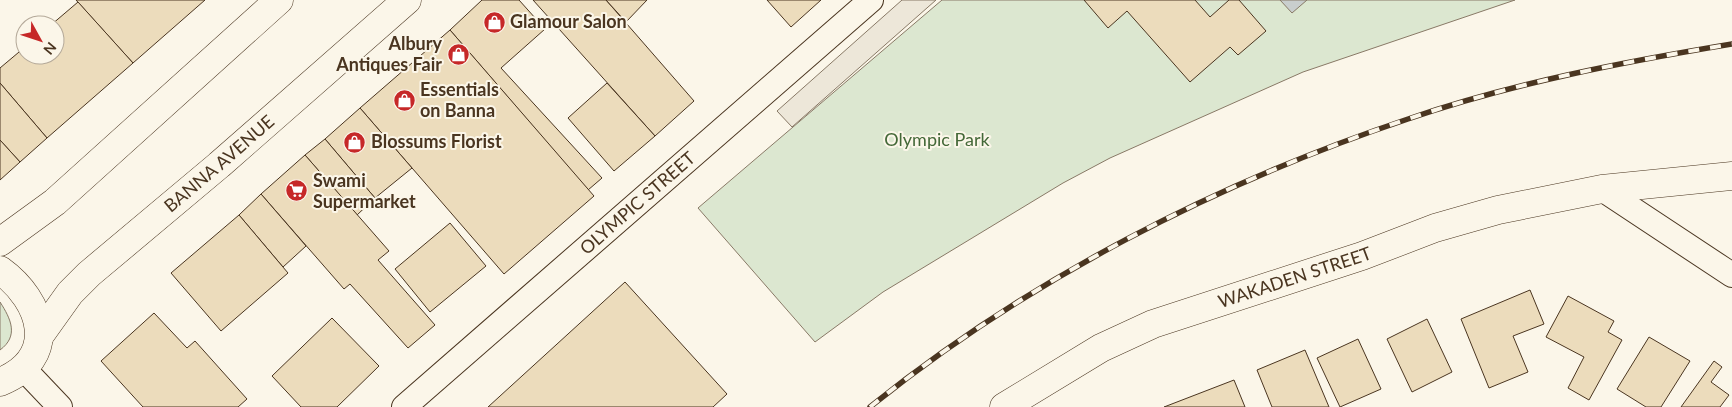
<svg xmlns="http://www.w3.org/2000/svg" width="1732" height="407" viewBox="0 0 1732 407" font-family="Lato,sans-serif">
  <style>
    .green { fill: #dce7d0; stroke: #887966 }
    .parking { fill: #ede7d9; stroke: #887966 }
    .water { fill: #c9cecd; stroke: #887966 }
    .building { fill: #ecdcbc; stroke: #4a3520 }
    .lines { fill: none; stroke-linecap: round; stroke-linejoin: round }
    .street-casing { stroke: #4a3520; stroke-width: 26 }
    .secondary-casing { stroke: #4a3520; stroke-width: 29 }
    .primary-casing { stroke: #4a3520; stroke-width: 29 }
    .street { stroke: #fbf6e9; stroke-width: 24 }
    .secondary { stroke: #fbf6e9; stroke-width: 28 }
    .primary { stroke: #fbf6e9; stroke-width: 28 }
    .rail-casing { stroke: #4a3520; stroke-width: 5.5 }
    .rail { stroke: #fbf6e9; stroke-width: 4; stroke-dasharray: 11; stroke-linecap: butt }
    .labels { text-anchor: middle; stroke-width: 4; stroke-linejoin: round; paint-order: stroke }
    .poi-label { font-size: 18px; font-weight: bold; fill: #4a3520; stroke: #fbf6e9; text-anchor: start }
    .park-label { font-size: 18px; fill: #436837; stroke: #fbf6e9 }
    .street-label { font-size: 18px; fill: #4a3520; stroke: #fbf6e9 }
  </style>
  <rect width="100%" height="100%" fill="#fbf6e9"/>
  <!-- green -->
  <g class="green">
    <path d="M 942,0 L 1515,0 L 1303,72 L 1110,158 L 1063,183 L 883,292 L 815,342 L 698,208 Z"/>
    <path d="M 0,302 C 11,319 19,336 0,350 Z"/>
  </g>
  <!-- parking -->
  <path class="parking" d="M 902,0 L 936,0 L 792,127 L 777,111 Z"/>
  <!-- water -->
  <path class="water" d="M 1280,0 L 1307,0 L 1292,13 Z"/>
  <!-- building -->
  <g class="building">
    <path d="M 76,0 L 205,0 L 133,63 Z"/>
    <path d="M 482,0 L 519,0 L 545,29 L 501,68 L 602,178 L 588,190 L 450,30 Z"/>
    <path d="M 533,0 L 606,0 L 694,101 L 655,136 Z"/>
    <path d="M 606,0 L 647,0 L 626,22 Z"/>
    <path d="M 767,0 L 821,0 L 791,27 Z"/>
    <path d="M 1084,0 L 1195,0 L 1210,17 L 1229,0 L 1239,0 L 1266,31 L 1238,55 L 1230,47 L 1190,82 L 1127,11 L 1108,28 Z"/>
    <path d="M 78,2 L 133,63 L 47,138 L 0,83 L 0,68 L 25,47 L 25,55 L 55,55 L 55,25 L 51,25 Z"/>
    <path d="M 450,30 L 594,196 L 504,274 L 360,108 Z"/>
    <path d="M 0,83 L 47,138 L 20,162 L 0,140 Z"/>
    <path d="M 607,83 L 655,136 L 614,171 L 568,118 Z"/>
    <path d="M 360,108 L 412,168 L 375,198 L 325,139 Z"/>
    <path d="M 325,139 L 375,198 L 357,215 L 305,155 Z"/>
    <path d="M 0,140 L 20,162 L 0,180 Z"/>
    <path d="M 305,155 L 389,251 L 378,260 L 435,325 L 408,348 L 350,284 L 344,289 L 261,194 Z"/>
    <path d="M 261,194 L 306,246 L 283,267 L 239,215 Z"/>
    <path d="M 239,215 L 288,273 L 221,331 L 171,273 Z"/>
    <path d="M 450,223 L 486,266 L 430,312 L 395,269 Z"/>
    <path d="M 625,282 L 727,394 L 713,407 L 488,407 Z"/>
    <path d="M 1530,290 L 1544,324 L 1513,336 L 1528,372 L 1489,388 L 1461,319 Z"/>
    <path d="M 1568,296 L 1614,321 L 1608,332 L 1622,340 L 1589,400 L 1568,388 L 1584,357 L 1546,337 Z"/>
    <path d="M 154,313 L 187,348 L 195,341 L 247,399 L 238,407 L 143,407 L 101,361 Z"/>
    <path d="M 332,318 L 379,366 L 337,407 L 301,407 L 272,376 Z"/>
    <path d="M 1427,319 L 1452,372 L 1412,392 L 1387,339 Z"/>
    <path d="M 1649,337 L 1690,361 L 1661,407 L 1646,407 L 1617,389 Z"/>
    <path d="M 1358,339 L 1381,389 L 1340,407 L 1317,358 Z"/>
    <path d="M 1305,350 L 1329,407 L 1272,407 L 1257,370 Z"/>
    <path d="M 1714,361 L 1722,367 L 1711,382 L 1729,395 L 1720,407 L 1681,407 Z"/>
    <path d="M 1234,380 L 1245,407 L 1164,407 Z"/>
  </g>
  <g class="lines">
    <defs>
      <g id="street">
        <path d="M 1602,189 L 1732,275"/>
        <path d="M 23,368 L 60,407"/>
        <path id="s1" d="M 404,407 L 871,0"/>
      </g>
      <g id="secondary">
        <path id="s2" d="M 1004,407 L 1101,348 L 1153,324 L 1362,256 L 1435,228 L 1498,210 L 1602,189 L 1732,176"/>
      </g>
      <g id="primary">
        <path d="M 0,242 L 55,202 L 279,0"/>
        <path d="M 0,270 C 43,301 60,358 0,382"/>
        <path id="s3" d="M 40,335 L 70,293 L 89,274 L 219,165 L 407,0"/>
      </g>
    </defs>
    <!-- street casing -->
    <use href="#street" class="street-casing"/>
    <!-- secondary casing -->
    <use href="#secondary" class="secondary-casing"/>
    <!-- primary casing -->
    <use href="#primary" class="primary-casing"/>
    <!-- street -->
    <use href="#street" class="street"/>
    <!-- secondary -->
    <use href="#secondary" class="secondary"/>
    <!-- primary -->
    <use href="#primary" class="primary"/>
    <defs>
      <path id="rail" d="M 870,407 C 1028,280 1216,183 1408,119 C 1513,83 1623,62 1732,44"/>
    </defs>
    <!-- rail casing -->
    <use href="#rail" class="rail-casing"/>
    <!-- rail -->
    <use href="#rail" class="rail"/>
  </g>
  <!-- icons -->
  <defs>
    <symbol id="shop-disc" viewBox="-11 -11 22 22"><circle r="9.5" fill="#c62828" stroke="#fbf6e9"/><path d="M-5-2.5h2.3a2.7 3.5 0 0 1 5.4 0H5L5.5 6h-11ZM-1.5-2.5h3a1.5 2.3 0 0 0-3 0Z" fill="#fff"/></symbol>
    <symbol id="supermarket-disc" viewBox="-11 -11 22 22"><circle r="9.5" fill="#c62828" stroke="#fbf6e9"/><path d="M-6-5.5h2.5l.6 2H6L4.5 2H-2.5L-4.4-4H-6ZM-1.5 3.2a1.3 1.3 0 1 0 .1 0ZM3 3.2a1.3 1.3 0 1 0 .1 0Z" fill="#fff"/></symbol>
  </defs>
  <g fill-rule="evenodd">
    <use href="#shop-disc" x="482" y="10" width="25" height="25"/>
    <use href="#shop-disc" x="446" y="42" width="25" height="25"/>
    <use href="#shop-disc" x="392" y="88" width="25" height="25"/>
    <use href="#shop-disc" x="342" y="130" width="25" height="25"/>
    <use href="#supermarket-disc" x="284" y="178" width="25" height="25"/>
  </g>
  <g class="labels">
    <!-- poi labels -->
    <g class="poi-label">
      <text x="510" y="28">Glamour Salon</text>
      <text x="442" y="50" text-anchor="end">Albury<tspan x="442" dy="21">Antiques Fair</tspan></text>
      <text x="420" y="96">Essentials<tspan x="420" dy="21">on Banna</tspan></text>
      <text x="371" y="148">Blossums Florist</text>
      <text x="313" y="187">Swami<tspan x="313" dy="21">Supermarket</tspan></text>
    </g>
    <!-- park labels -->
    <g class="park-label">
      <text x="937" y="146">Olympic Park</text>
    </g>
    <!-- street labels -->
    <g class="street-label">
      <text dy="6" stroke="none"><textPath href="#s3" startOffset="249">BANNA AVENUE</textPath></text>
      <text dy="6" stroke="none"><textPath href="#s1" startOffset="310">OLYMPIC STREET</textPath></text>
      <text dy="6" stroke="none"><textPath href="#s2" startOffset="320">WAKADEN STREET</textPath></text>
    </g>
  </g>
  <!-- north arrow -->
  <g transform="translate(40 40) rotate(130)"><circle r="24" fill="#fbf6e9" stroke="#b4a999"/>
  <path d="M0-4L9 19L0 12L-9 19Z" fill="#c62828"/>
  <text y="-8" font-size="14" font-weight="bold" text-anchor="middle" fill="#4a3520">N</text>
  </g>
</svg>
